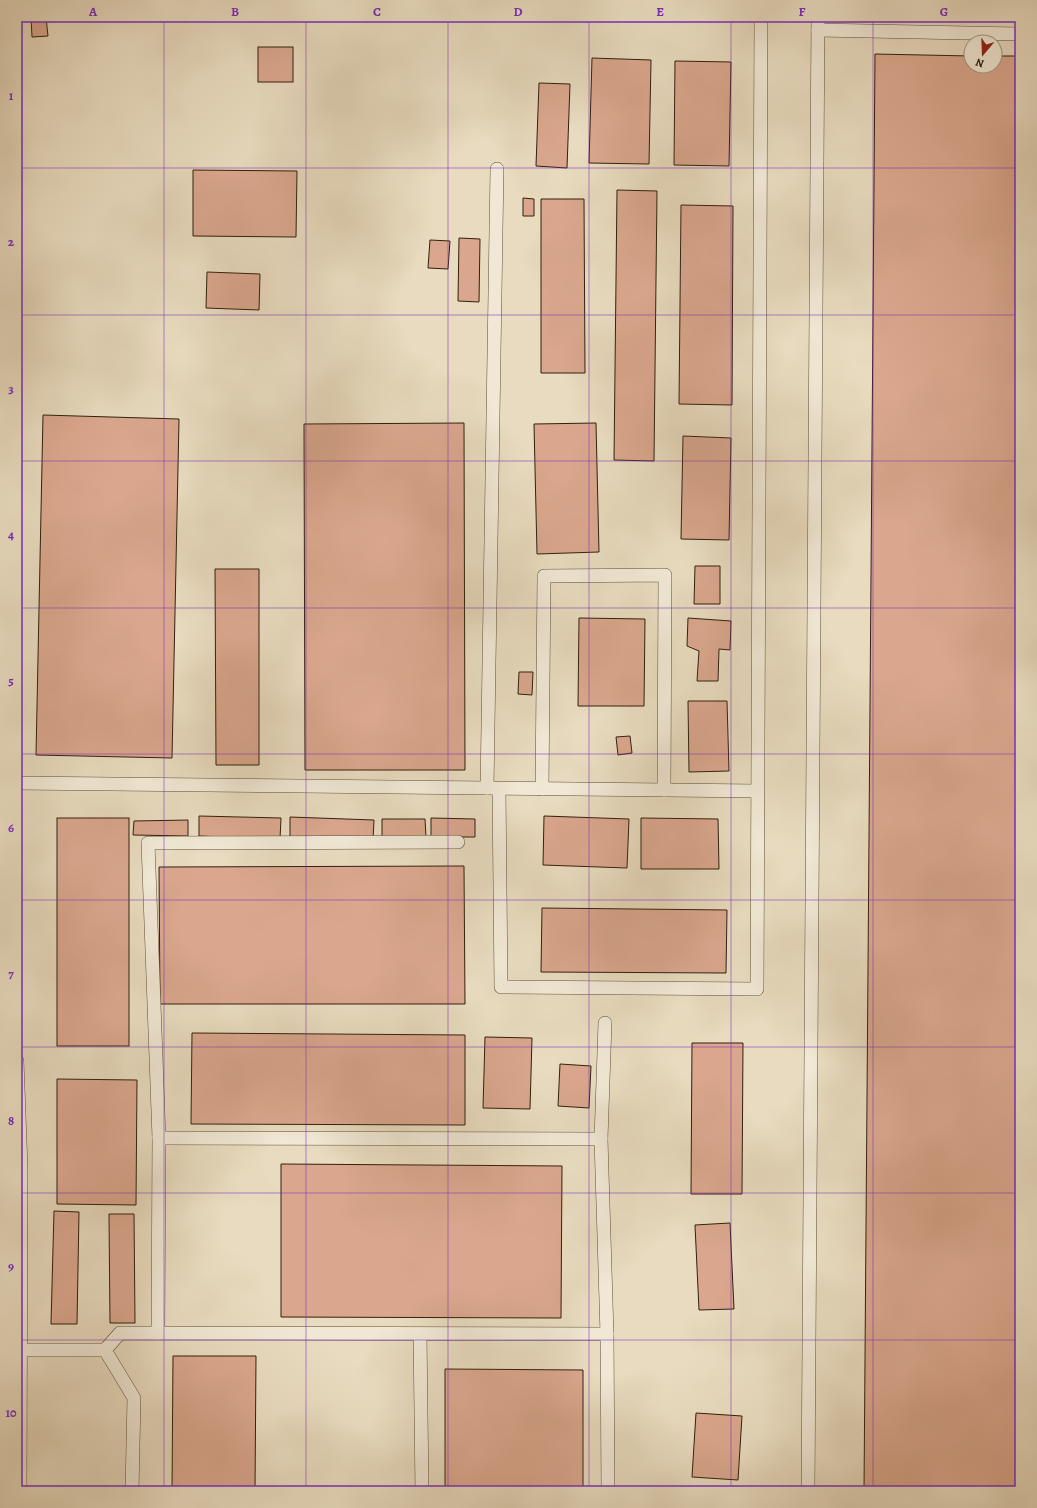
<svg xmlns="http://www.w3.org/2000/svg" width="1037" height="1508" viewBox="0 0 1037 1508" font-family="Alegreya,serif">
  <style>
    .building { fill: #daa78e; stroke: #31200c }
    .lines { fill: none; stroke-linecap: round; stroke-linejoin: round }
    .service-casing { stroke: #5f4f39; stroke-width: 14 }
    .service { stroke: #f0e8d5; stroke-width: 13 }
    .grid { fill: none; stroke: #7b2cbf; stroke-width: 1; stroke-opacity: 0.55 }
    .neatline { fill: none; stroke: #7b2cbf; stroke-width: 1.5 }
    .grid-label { font-size: 13px; text-anchor: middle; font-weight: bold; fill: #7b2cbf }
  </style>
  <rect width="100%" height="100%" fill="#e8dbbf"/>
  <filter id="stains"><feTurbulence type="fractalNoise" baseFrequency=".005" numOctaves="4"/><feColorMatrix values="0 0 0 0 .2 0 0 0 0 .09 0 0 0 0 .02 0 0 0 .5 -.17"/></filter>
  <radialGradient id="worn" r=".72"><stop offset=".6" stop-color="#630" stop-opacity="0"/><stop offset="1" stop-color="#630" stop-opacity=".3"/></radialGradient>
  <!-- building -->
  <g class="building">
    <path d="M 31,17 L 46,17 L 48,36 L 32,37 Z"/>
    <rect x="258" y="47" width="35" height="35"/>
    <path d="M 875,54 L 971,56 L 971,66 L 995,66 L 995,56 L 1020,56 L 1020,1491 L 864,1491 Z"/>
    <path d="M 592,58 L 651,60 L 649,164 L 589,163 Z"/>
    <path d="M 675,61 L 731,62 L 729,166 L 674,165 Z"/>
    <path d="M 539,83 L 570,84 L 567,168 L 536,166 Z"/>
    <path d="M 193,170 L 297,171 L 296,237 L 193,236 Z"/>
    <path d="M 617,190 L 657,191 L 654,461 L 614,460 Z"/>
    <path d="M 523,198 L 534,199 L 534,216 L 523,216 Z"/>
    <path d="M 541,199 L 584,199 L 585,373 L 541,373 Z"/>
    <path d="M 681,205 L 733,206 L 732,405 L 679,404 Z"/>
    <path d="M 459,238 L 480,239 L 479,302 L 458,301 Z"/>
    <path d="M 430,240 L 450,241 L 448,269 L 428,268 Z"/>
    <path d="M 207,272 L 260,274 L 259,310 L 206,308 Z"/>
    <path d="M 43,415 L 179,419 L 172,758 L 36,755 Z"/>
    <path d="M 464,423 L 465,770 L 305,770 L 304,424 Z"/>
    <path d="M 596,423 L 599,552 L 537,554 L 534,424 Z"/>
    <path d="M 683,436 L 731,438 L 729,540 L 681,539 Z"/>
    <path d="M 695,566 L 720,566 L 720,604 L 694,604 Z"/>
    <path d="M 215,569 L 259,569 L 259,765 L 216,765 Z"/>
    <path d="M 579,618 L 645,619 L 644,706 L 578,706 Z"/>
    <path d="M 688,618 L 731,621 L 730,650 L 719,649 L 718,681 L 697,681 L 699,651 L 687,646 Z"/>
    <path d="M 519,672 L 533,672 L 532,695 L 518,694 Z"/>
    <path d="M 688,701 L 727,701 L 729,771 L 689,772 Z"/>
    <path d="M 630,736 L 632,753 L 618,755 L 616,737 Z"/>
    <path d="M 199,816 L 281,818 L 280,839 L 199,836 Z"/>
    <path d="M 544,816 L 629,819 L 627,868 L 543,865 Z"/>
    <path d="M 290,817 L 374,820 L 373,840 L 290,837 Z"/>
    <rect x="57" y="818" width="72" height="228"/>
    <path d="M 431,818 L 475,819 L 475,837 L 431,837 Z"/>
    <path d="M 641,818 L 718,819 L 719,869 L 641,869 Z"/>
    <path d="M 382,819 L 425,819 L 426,837 L 382,838 Z"/>
    <path d="M 188,820 L 188,836 L 133,835 L 134,821 Z"/>
    <path d="M 464,866 L 465,1004 L 160,1004 L 159,867 Z"/>
    <path d="M 542,908 L 727,910 L 726,973 L 541,972 Z"/>
    <path d="M 192,1033 L 465,1035 L 465,1125 L 191,1124 Z"/>
    <path d="M 485,1037 L 532,1038 L 530,1109 L 483,1108 Z"/>
    <path d="M 692,1043 L 743,1043 L 742,1194 L 691,1194 Z"/>
    <path d="M 560,1064 L 591,1066 L 589,1108 L 558,1106 Z"/>
    <path d="M 57,1079 L 137,1080 L 136,1205 L 57,1204 Z"/>
    <path d="M 281,1164 L 562,1166 L 561,1318 L 281,1317 Z"/>
    <path d="M 54,1211 L 79,1212 L 77,1324 L 51,1324 Z"/>
    <path d="M 109,1214 L 134,1214 L 135,1323 L 110,1323 Z"/>
    <path d="M 730,1223 L 734,1309 L 699,1310 L 695,1225 Z"/>
    <path d="M 173,1356 L 256,1356 L 255,1491 L 172,1491 Z"/>
    <path d="M 445,1369 L 583,1370 L 583,1491 L 445,1491 Z"/>
    <path d="M 696,1413 L 742,1416 L 738,1480 L 692,1477 Z"/>
  </g>
  <g class="lines">
    <defs>
      <g id="service">
        <path d="M 818,30 L 1020,34"/>
        <path d="M 17,783 L 757,791"/>
        <path d="M 487,788 L 497,169"/>
        <path d="M 499,789 L 501,987 L 757,989 L 761,17"/>
        <path d="M 542,789 L 544,576 L 665,575 L 664,790"/>
        <path d="M 605,1023 L 601,1139 L 607,1334 L 608,1491"/>
        <path d="M 17,1061 L 21,1168 L 20,1491"/>
        <path d="M 159,1138 L 601,1139"/>
        <path d="M 158,1333 L 159,1138 L 148,843 L 458,842"/>
        <path d="M 420,1334 L 422,1491"/>
        <path d="M 20,1350 L 105,1350 L 134,1398 L 132,1491"/>
        <path d="M 105,1350 L 120,1333 L 607,1334"/>
        <path d="M 808,1491 L 818,17"/>
      </g>
    </defs>
    <!-- service casing -->
    <use href="#service" class="service-casing"/>
    <!-- service -->
    <use href="#service" class="service"/>
  </g>
  <!-- grid -->
  <path class="grid" d="M 164,17 L 164,1491M 306,17 L 306,1491M 448,17 L 448,1491M 589,17 L 589,1491M 731,17 L 731,1491M 873,17 L 873,1491M 17,168 L 1020,168M 17,315 L 1020,315M 17,461 L 1020,461M 17,608 L 1020,608M 17,754 L 1020,754M 17,900 L 1020,900M 17,1047 L 1020,1047M 17,1193 L 1020,1193M 17,1340 L 1020,1340"/>
  <!-- margin -->
  <rect width="1037" height="1508" fill="none" stroke="#e8dbbf" stroke-width="44"/>
  <!-- north arrow -->
  <g transform="translate(983 54) rotate(199)"><circle r="19" fill="#f0e8d5" stroke="#a49885"/>
  <path d="M0-3L7 15L0 10L-7 15Z" fill="#8f2418"/>
  <text y="-6" font-size="11" font-weight="bold" text-anchor="middle" fill="#31200c">N</text>
  </g>
  <rect x="22" y="22" width="993" height="1464" class="neatline"/>
  <g class="grid-label">
    <text x="93" y="16">A</text>
    <text x="235" y="16">B</text>
    <text x="377" y="16">C</text>
    <text x="518" y="16">D</text>
    <text x="660" y="16">E</text>
    <text x="802" y="16">F</text>
    <text x="944" y="16">G</text>
    <text x="11" y="100">1</text>
    <text x="11" y="246">2</text>
    <text x="11" y="393">3</text>
    <text x="11" y="539">4</text>
    <text x="11" y="685">5</text>
    <text x="11" y="832">6</text>
    <text x="11" y="978">7</text>
    <text x="11" y="1125">8</text>
    <text x="11" y="1271">9</text>
    <text x="11" y="1417">10</text>
  </g>
  <rect width="100%" height="100%" filter="url(#stains)"/>
  <rect width="100%" height="100%" fill="url(#worn)"/>
</svg>
